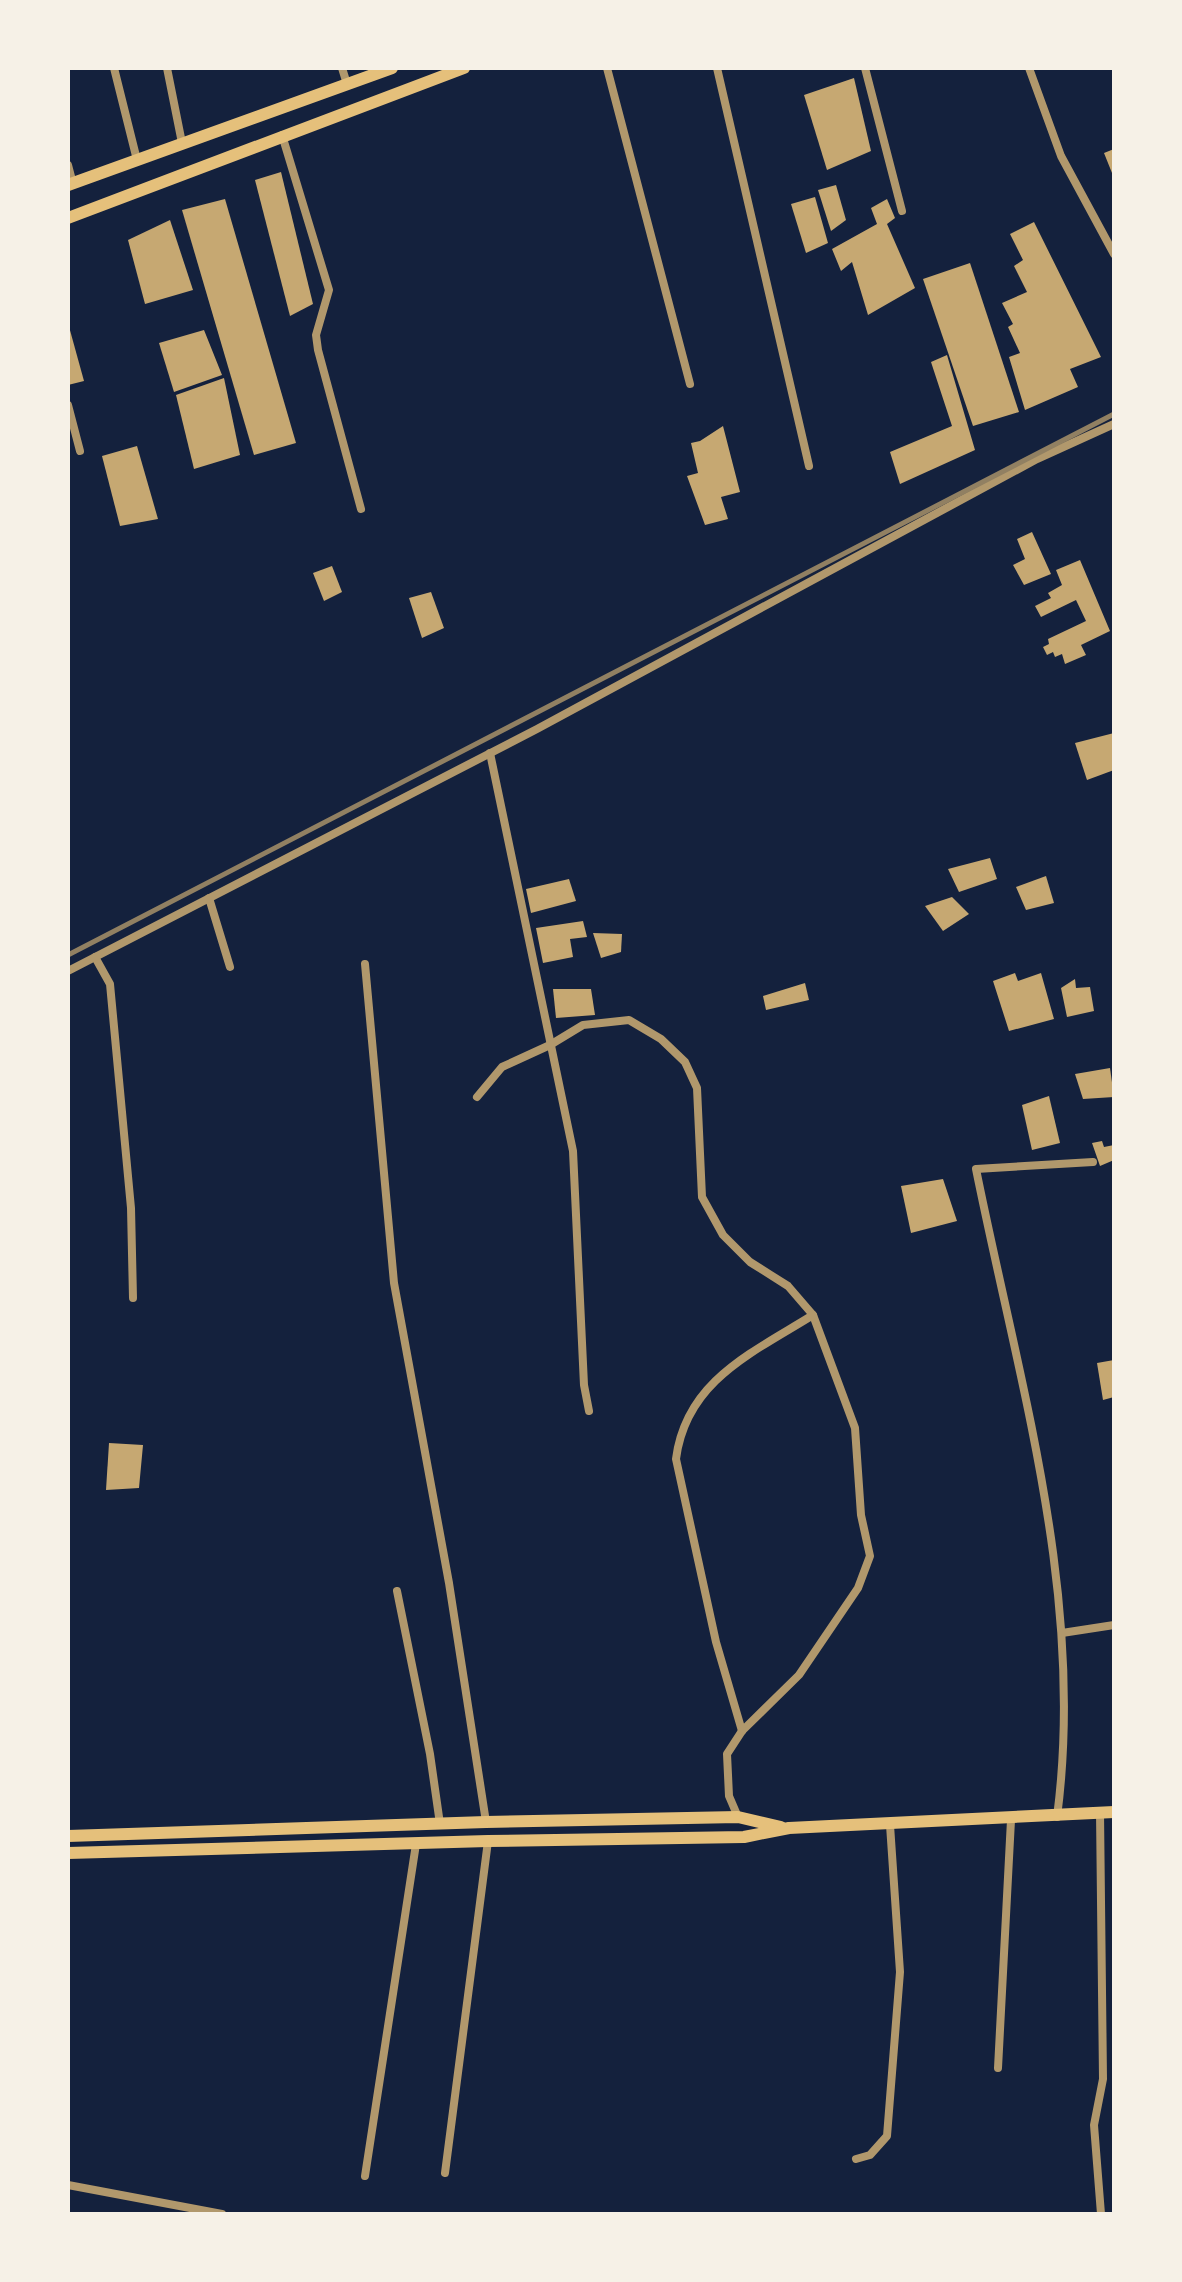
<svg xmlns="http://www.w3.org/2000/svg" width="1182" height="2282" viewBox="0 0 1182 2282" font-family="'Roboto Condensed',sans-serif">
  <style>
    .building { fill: #c6a872 }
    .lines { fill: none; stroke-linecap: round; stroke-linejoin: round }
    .minor { stroke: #b1986c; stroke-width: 8 }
    .primary { stroke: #e5c07b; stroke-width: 12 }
    .rail { stroke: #918062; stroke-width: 5 }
  </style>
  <rect width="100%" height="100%" fill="#14213d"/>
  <!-- building -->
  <g class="building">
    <path d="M 854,78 L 871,151 L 827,170 L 804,95 Z"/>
    <path d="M 1114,149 L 1114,178 L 1104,153 Z"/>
    <path d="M 281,172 L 313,304 L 290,316 L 255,180 Z"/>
    <path d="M 836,185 L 846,220 L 831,231 L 818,190 Z"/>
    <path d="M 815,197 L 828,243 L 806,253 L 791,204 Z"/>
    <path d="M 225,199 L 296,443 L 254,455 L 182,210 Z"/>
    <path d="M 887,199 L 895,218 L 887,224 L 915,288 L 868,315 L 852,262 L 841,271 L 832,249 L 877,224 L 871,208 Z"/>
    <path d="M 170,220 L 193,290 L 145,304 L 128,240 Z"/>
    <path d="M 1034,222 L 1101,357 L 1070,369 L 1078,387 L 1025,410 L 1009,357 L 1020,353 L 1008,327 L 1013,324 L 1002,303 L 1027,292 L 1014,266 L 1023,260 L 1010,234 Z"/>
    <path d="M 970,263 L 1019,412 L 973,426 L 923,279 Z"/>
    <path d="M 68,323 L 84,381 L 68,385 Z"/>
    <path d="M 204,330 L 222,375 L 174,392 L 159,343 Z"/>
    <path d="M 947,355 L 975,450 L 900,484 L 890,452 L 952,426 L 931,362 Z"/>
    <path d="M 224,378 L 240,455 L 194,469 L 176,395 Z"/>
    <path d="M 723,426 L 740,492 L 721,497 L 728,519 L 705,525 L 687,476 L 698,473 L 691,443 L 700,441 Z"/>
    <path d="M 137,446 L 158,519 L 120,526 L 102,456 Z"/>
    <path d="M 1032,532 L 1051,574 L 1024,585 L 1013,565 L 1025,559 L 1017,539 Z"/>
    <path d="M 1080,560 L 1110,631 L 1081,645 L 1086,655 L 1065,664 L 1062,654 L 1055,657 L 1053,652 L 1047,655 L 1043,647 L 1049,644 L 1048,639 L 1086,621 L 1076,600 L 1041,617 L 1035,606 L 1051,598 L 1048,593 L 1062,585 L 1056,570 Z"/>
    <path d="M 332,566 L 342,592 L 324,601 L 313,573 Z"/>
    <path d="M 431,592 L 444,628 L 422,638 L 409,598 Z"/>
    <path d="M 1114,733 L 1114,770 L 1087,780 L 1075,743 Z"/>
    <path d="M 990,858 L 997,879 L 959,892 L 948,869 Z"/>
    <path d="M 1046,876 L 1054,903 L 1026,910 L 1016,887 Z"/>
    <path d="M 569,879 L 576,901 L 531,913 L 526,889 Z"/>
    <path d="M 952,897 L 969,914 L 943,931 L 925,906 Z"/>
    <path d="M 583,921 L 587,937 L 570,939 L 573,957 L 543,963 L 536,928 Z"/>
    <path d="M 593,933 L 622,934 L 621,952 L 601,958 Z"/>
    <path d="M 1015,973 L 1018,981 L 1041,973 L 1054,1019 L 1009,1031 L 993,981 Z"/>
    <path d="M 1075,979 L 1076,988 L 1090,987 L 1094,1011 L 1067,1017 L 1061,988 Z"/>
    <path d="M 805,983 L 809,1000 L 766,1010 L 763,996 Z"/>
    <path d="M 553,989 L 591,989 L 595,1015 L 556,1018 Z"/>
    <path d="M 1110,1068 L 1114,1097 L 1083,1099 L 1075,1074 Z"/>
    <path d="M 1049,1096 L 1060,1143 L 1032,1150 L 1022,1105 Z"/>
    <path d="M 1102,1141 L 1104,1147 L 1114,1145 L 1114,1160 L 1100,1166 L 1092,1143 Z"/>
    <path d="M 943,1179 L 957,1221 L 911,1233 L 901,1186 Z"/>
    <path d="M 1114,1360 L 1114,1397 L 1103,1400 L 1097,1363 Z"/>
    <path d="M 109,1443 L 143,1445 L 139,1488 L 106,1490 Z"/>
  </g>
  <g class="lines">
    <!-- minor -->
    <g class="minor">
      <path d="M 114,68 L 137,160"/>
      <path d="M 167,68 L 182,143"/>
      <path d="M 342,68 L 347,84"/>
      <path d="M 607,68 L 690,384"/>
      <path d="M 717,68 L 809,466"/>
      <path d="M 865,68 L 902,211"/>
      <path d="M 1029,68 L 1061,156 L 1114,254"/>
      <path d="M 282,135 L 329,290 L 316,335 L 318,350 L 361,509"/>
      <path d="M 68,165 L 73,184"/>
      <path d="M 68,405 L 80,451"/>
      <path d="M 490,753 L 573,1151 L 584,1385 L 589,1411"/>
      <path d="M 209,898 L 230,967"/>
      <path d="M 95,957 L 110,984 L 131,1208 L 133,1298"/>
      <path d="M 365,964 L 394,1283 L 449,1583 L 486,1822"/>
      <path d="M 68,971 L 537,729 L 1037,459 L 1114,424"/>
      <path d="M 477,1097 L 502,1067 L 550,1045 L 583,1025 L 629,1020 L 661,1039 L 685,1062 L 697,1088 L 702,1197 L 723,1235 L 750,1262 L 788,1286 L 813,1315 L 855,1428 L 861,1515 L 870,1556 L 858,1588 L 799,1675 L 742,1731 L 727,1754 L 729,1796 L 738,1817"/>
      <path d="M 397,1591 L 430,1754 L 440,1824"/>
      <path d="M 1062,1633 L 1114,1625"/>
      <path d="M 742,1731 L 716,1642 L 676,1459 C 686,1381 752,1353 813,1315"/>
      <path d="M 1100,1812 L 1103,2079 L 1094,2125 L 1101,2214"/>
      <path d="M 1057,1817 C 1086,1597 1019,1383 976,1169 L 1093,1162"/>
      <path d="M 998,2068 L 1011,1820"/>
      <path d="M 856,2159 L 870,2155 L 887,2136 L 900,1972 L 890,1825"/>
      <path d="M 445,2173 L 488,1841"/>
      <path d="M 365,2176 L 416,1844"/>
      <path d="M 68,2185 L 222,2214"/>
    </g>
    <!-- primary -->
    <g class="primary">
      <path d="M 68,185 L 392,68"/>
      <path d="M 68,218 L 464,68"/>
      <path d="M 68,1836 L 486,1822 L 738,1817 L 781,1827"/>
      <path d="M 68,1853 L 488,1841 L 744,1837 L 789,1828 L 1114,1812"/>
    </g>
    <!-- rail -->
    <path class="rail" d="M 68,955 L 1114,414"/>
  </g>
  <!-- border -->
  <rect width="1182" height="2282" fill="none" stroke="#f6f1e7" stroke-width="140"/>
</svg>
